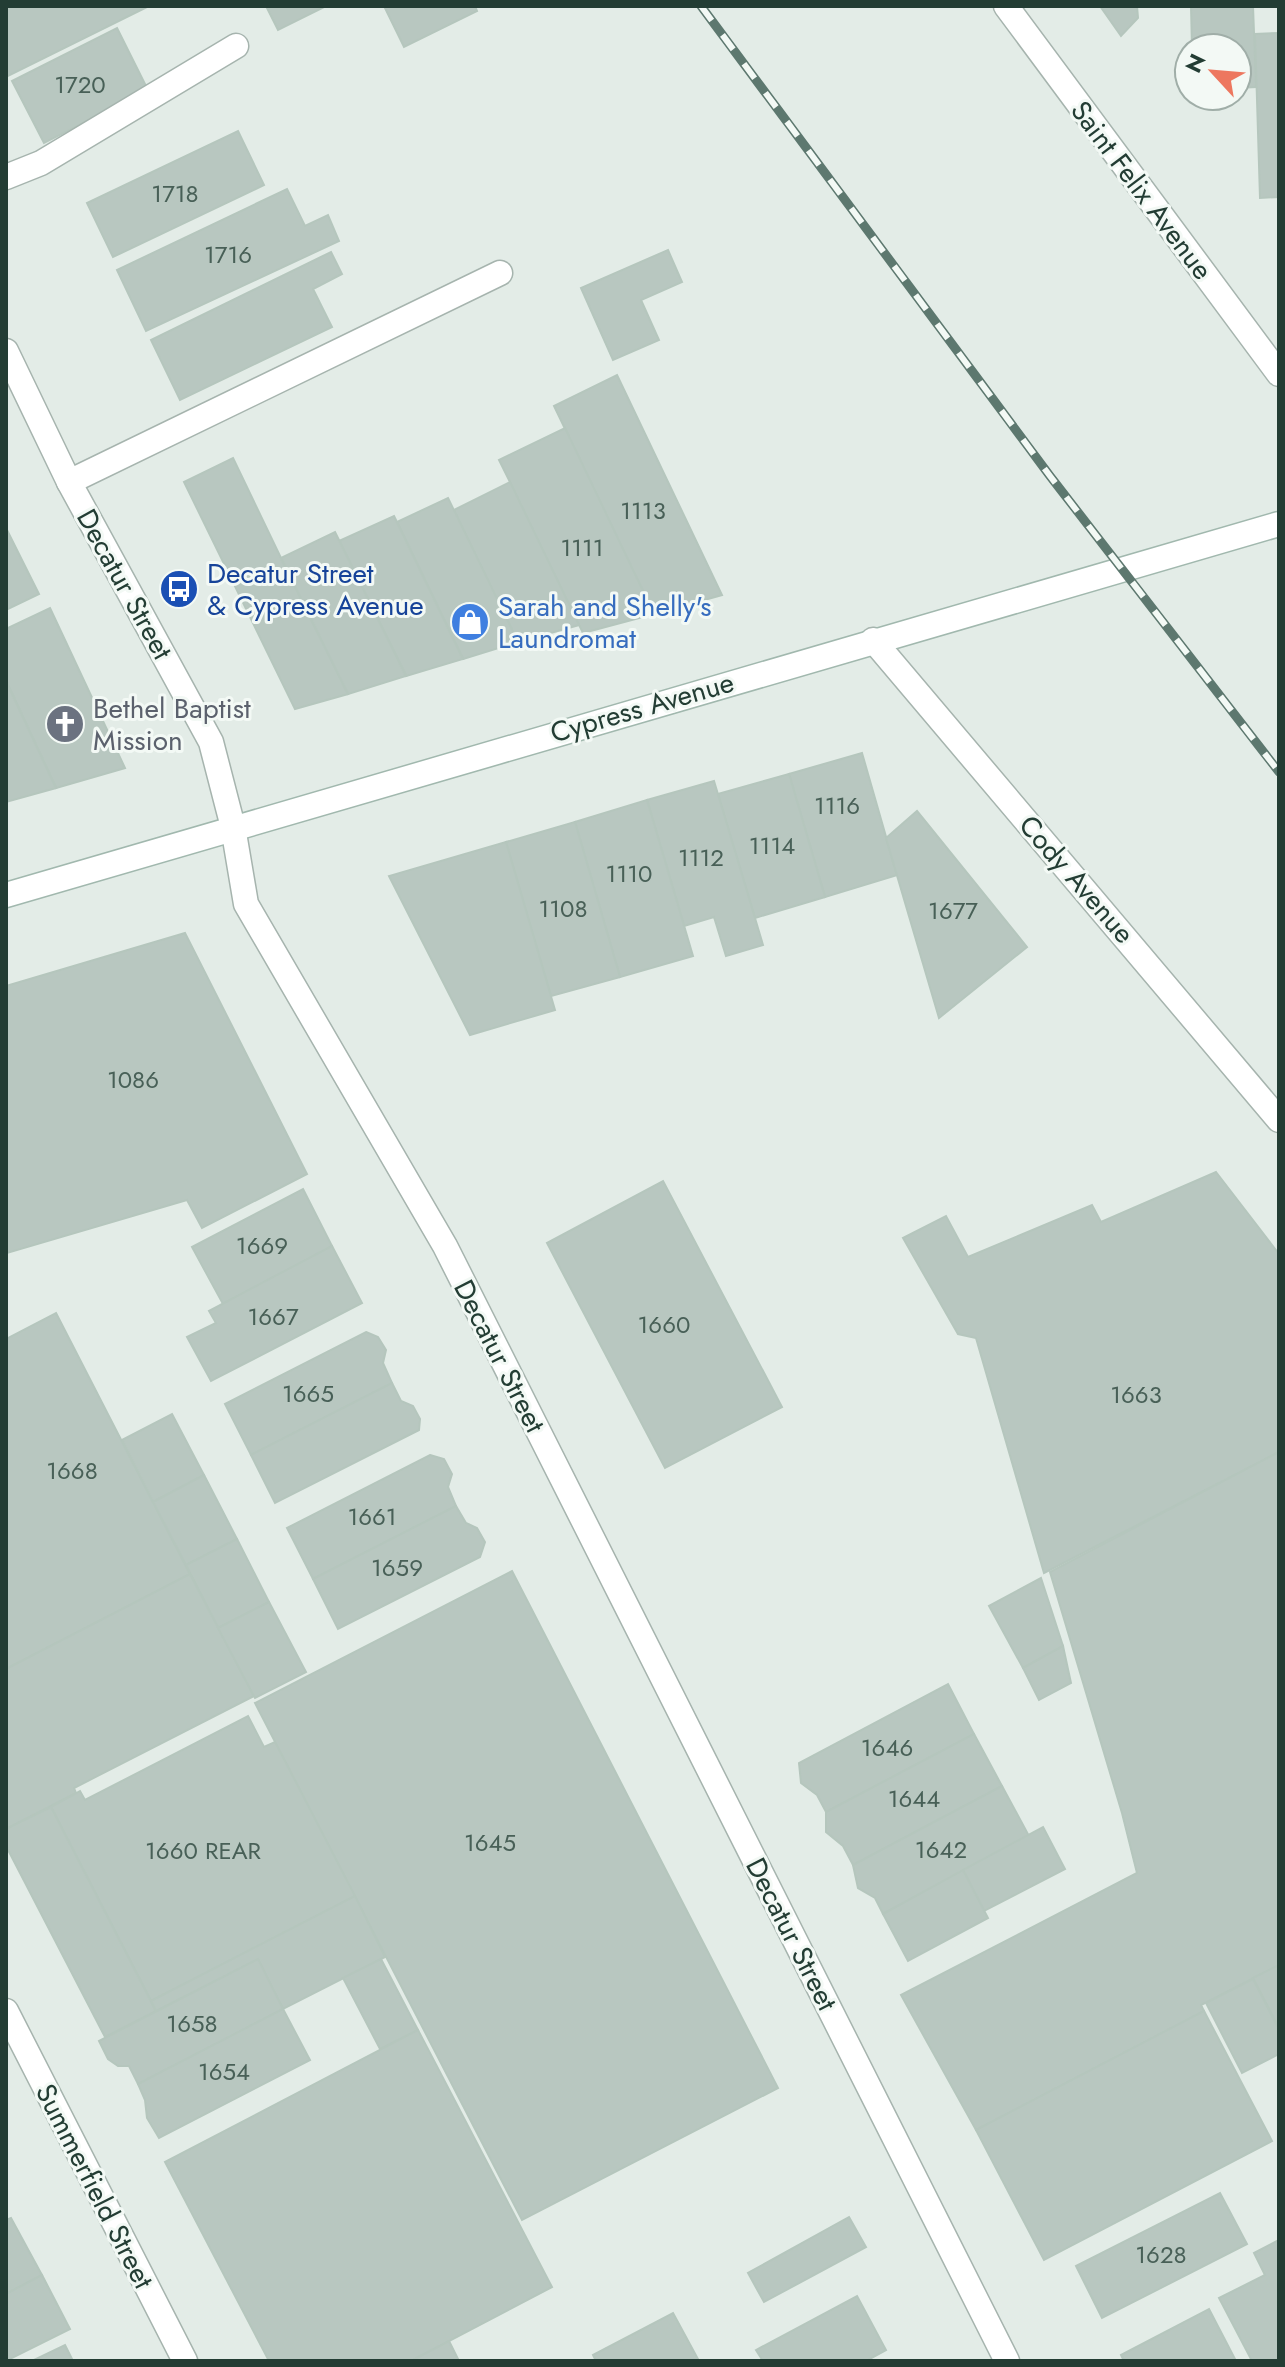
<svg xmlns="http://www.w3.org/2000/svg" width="1285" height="2367" viewBox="0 0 1285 2367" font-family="Jost,sans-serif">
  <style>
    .building { fill: #b8c7c0; stroke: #b5c6bd; stroke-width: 2 }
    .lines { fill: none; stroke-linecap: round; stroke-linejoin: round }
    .lane-casing { stroke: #a6b4ae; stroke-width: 27 }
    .street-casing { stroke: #a6b4ae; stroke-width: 27 }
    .secondary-casing { stroke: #a1b8ae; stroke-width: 27 }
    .lane { stroke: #fff; stroke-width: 24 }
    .street { stroke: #fff; stroke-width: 24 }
    .secondary { stroke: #fff; stroke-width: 24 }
    .rail-casing { stroke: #5d786f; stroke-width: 9 }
    .rail { stroke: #f3f9f5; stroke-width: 6; stroke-dasharray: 18; stroke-linecap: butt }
    .labels { text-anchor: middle; stroke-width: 6; stroke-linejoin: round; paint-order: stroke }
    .number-label { font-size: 24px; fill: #486057 }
    .street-label { font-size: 28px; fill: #233d34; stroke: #f3f9f5 }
    .transit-label { font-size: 28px; fill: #164399; stroke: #f3f9f5; text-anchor: start }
    .shop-label { font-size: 28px; fill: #366cbe; stroke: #f3f9f5; text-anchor: start }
    .worship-label { font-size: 28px; fill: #5b616d; stroke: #f3f9f5; text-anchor: start }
  </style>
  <rect width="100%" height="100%" fill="#e3ece7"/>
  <!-- building -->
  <g class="building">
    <path d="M 6,6 L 149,6 L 6,77 Z"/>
    <path d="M 266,6 L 326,6 L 278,30 Z"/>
    <path d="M 384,6 L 475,6 L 477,11 L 404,47 Z"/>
    <path d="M 1100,6 L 1137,6 L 1138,18 L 1121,36 Z"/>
    <path d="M 1191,6 L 1253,6 L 1256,87 L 1237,88 L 1237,48 L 1192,48 Z"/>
    <path d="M 117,28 L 148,90 L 44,143 L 12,81 Z"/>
    <path d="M 1279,33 L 1279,197 L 1260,198 L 1255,34 Z"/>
    <path d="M 238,131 L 264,185 L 113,257 L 87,203 Z"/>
    <path d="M 287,189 L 305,226 L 328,215 L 339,241 L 146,331 L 117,270 Z"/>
    <path d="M 668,250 L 682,282 L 641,300 L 659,340 L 613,360 L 581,288 Z"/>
    <path d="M 331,252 L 342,274 L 313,289 L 332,327 L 180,400 L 151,340 Z"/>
    <path d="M 617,375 L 722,595 L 654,614 L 554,406 Z"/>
    <path d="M 565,428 L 654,614 L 583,633 L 510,482 L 499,460 Z"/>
    <path d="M 233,458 L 281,558 L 348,694 L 295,709 L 184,482 Z"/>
    <path d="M 510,482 L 579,625 L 518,642 L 454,510 Z"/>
    <path d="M 448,498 L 518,642 L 463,659 L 397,522 Z"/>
    <path d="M 394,516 L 463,659 L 406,676 L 339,541 Z"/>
    <path d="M 6,528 L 39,594 L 6,610 Z"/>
    <path d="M 335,532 L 406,676 L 348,694 L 281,558 Z"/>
    <path d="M 50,608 L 125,768 L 56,788 L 6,681 L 6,629 Z"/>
    <path d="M 6,681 L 56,788 L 6,802 Z"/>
    <path d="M 862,753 L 897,875 L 825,897 L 789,774 Z"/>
    <path d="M 789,774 L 825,897 L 755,918 L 718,794 Z"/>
    <path d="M 714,781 L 763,945 L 726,956 L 714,917 L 684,926 L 647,800 Z"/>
    <path d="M 647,800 L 693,956 L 620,977 L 575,822 Z"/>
    <path d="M 917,811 L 1027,947 L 939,1018 L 886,838 Z"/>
    <path d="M 575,822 L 620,977 L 551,996 L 506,842 Z"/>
    <path d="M 506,842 L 555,1010 L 470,1035 L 389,876 Z"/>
    <path d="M 185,933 L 307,1174 L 202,1228 L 187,1200 L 7,1253 L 6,986 Z"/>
    <path d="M 1216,1172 L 1279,1254 L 1279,1452 L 1044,1573 L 976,1338 L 958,1334 L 903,1238 L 946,1216 L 968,1257 L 1092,1205 L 1101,1222 Z"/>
    <path d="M 663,1181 L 782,1407 L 665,1468 L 547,1243 Z"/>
    <path d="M 303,1189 L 332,1246 L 223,1304 L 192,1247 Z"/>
    <path d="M 332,1246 L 362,1303 L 211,1381 L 187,1337 L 216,1323 L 209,1311 Z"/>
    <path d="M 56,1313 L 190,1574 L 6,1669 L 6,1339 Z"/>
    <path d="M 366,1332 L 378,1337 L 386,1350 L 383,1363 L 392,1383 L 251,1455 L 225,1404 Z"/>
    <path d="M 392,1383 L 401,1401 L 413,1406 L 420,1419 L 419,1430 L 275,1503 L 251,1455 Z"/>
    <path d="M 172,1414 L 204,1475 L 153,1502 L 122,1440 Z"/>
    <path d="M 1279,1452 L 1279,1965 L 1201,2005 L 1204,2011 L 976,2130 L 901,1995 L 1137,1873 L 1122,1813 L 1050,1572 Z"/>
    <path d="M 430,1455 L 444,1459 L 452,1474 L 448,1487 L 456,1506 L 313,1579 L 287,1528 Z"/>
    <path d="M 204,1475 L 237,1539 L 186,1565 L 153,1502 Z"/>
    <path d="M 456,1506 L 466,1523 L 477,1528 L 485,1542 L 480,1557 L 338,1629 L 313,1579 Z"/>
    <path d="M 237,1539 L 269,1602 L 218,1628 L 186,1565 Z"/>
    <path d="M 512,1571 L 778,2088 L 522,2220 L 255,1703 Z"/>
    <path d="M 190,1574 L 254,1696 L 74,1788 L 76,1793 L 6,1829 L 6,1669 Z"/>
    <path d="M 1041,1578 L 1063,1646 L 1023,1668 L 989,1606 Z"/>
    <path d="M 269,1602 L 306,1672 L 255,1698 L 218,1628 Z"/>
    <path d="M 1063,1646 L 1071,1683 L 1039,1700 L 1023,1668 Z"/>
    <path d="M 948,1684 L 974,1734 L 826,1812 L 817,1795 L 801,1783 L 799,1763 Z"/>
    <path d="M 248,1716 L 264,1747 L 275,1742 L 355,1896 L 151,2001 L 51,1807 L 80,1791 L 85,1800 Z"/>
    <path d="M 974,1734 L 1002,1786 L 853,1865 L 843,1846 L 826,1832 L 826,1812 Z"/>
    <path d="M 1002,1786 L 1029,1836 L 883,1914 L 875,1898 L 858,1888 L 853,1865 Z"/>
    <path d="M 51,1807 L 156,2011 L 105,2037 L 6,1846 L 6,1829 Z"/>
    <path d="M 1043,1827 L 1065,1869 L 984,1911 L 963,1870 Z"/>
    <path d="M 963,1870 L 988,1918 L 908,1961 L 883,1914 Z"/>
    <path d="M 355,1896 L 385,1957 L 283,2009 L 258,1959 L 156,2011 L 151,2001 Z"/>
    <path d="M 258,1959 L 283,2009 L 138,2084 L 129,2066 L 118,2066 L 108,2059 L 99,2041 Z"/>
    <path d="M 381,1959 L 418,2030 L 380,2049 L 343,1978 Z"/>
    <path d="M 1279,1965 L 1279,2028 L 1253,1978 Z"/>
    <path d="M 1253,1979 L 1279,2030 L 1279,2054 L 1242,2073 L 1206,2003 Z"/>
    <path d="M 283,2009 L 310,2060 L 159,2138 L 147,2118 L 145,2100 L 138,2084 Z"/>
    <path d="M 1204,2011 L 1272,2141 L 1044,2260 L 976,2130 Z"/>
    <path d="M 418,2030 L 552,2287 L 411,2361 L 269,2361 L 165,2162 Z"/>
    <path d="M 1220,2193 L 1247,2244 L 1102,2318 L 1076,2266 Z"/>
    <path d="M 849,2217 L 866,2247 L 764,2302 L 748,2273 Z"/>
    <path d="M 11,2218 L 42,2275 L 6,2294 L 6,2220 Z"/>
    <path d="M 1279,2240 L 1279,2361 L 1252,2361 L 1219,2298 L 1265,2275 L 1254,2253 Z"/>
    <path d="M 42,2275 L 70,2329 L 6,2361 L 6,2294 Z"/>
    <path d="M 857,2296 L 886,2350 L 866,2361 L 763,2361 L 756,2350 Z"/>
    <path d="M 1209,2309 L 1236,2361 L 1124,2361 L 1121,2355 Z"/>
    <path d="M 673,2313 L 699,2361 L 596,2361 L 593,2355 Z"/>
    <path d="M 449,2341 L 459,2361 L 411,2361 Z"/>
    <path d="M 65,2345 L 73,2361 L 32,2361 Z"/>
  </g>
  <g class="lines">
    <defs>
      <g id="lane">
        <path d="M 6,177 L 41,163 L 236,46"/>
        <path d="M 69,482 L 500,273"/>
      </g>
      <g id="street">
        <path d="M 1006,6 L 1279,374"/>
        <path d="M 6,351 L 69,482 L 211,742 L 233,827 L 246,904 L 445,1246 L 1007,2361"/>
        <path d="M 873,640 L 1279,1120"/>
        <path d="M 6,2011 L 185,2361"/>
      </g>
      <path id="secondary" d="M 6,895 L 1279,524"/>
    </defs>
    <!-- lane casing -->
    <use href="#lane" class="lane-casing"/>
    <!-- street casing -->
    <use href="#street" class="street-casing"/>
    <!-- secondary casing -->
    <use href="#secondary" class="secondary-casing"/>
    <!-- lane -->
    <use href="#lane" class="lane"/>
    <!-- street -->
    <use href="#street" class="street"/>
    <!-- secondary -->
    <use href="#secondary" class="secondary"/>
    <defs>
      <path id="rail" d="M 701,6 L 1050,476 L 1279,772"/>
    </defs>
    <!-- rail casing -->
    <use href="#rail" class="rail-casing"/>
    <!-- rail -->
    <use href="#rail" class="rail"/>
  </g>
  <!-- icons -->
  <defs>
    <symbol id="bus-disc" viewBox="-11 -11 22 22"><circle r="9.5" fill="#1a4fb4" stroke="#f3f9f5"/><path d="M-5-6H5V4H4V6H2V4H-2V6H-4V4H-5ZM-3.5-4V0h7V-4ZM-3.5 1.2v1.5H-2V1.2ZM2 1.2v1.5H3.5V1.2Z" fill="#fff"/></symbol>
    <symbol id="shop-disc" viewBox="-11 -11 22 22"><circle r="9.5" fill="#3f7fe0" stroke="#f3f9f5"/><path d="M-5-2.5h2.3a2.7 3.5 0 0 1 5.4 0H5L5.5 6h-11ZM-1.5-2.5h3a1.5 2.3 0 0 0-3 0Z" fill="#fff"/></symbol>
    <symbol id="church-disc" viewBox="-11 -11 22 22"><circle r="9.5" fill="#6b7280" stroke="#f3f9f5"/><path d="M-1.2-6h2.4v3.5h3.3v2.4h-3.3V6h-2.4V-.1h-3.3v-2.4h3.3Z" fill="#fff"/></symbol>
  </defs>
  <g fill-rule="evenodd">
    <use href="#bus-disc" x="157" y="567" width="44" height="44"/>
    <use href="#shop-disc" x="448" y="600" width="44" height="44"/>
    <use href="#church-disc" x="43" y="702" width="44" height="44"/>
  </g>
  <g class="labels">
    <!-- number labels -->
    <g class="number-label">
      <text x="80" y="93">1720</text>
      <text x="175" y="202">1718</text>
      <text x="228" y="263">1716</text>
      <text x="643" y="519">1113</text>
      <text x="582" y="556">1111</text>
      <text x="837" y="814">1116</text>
      <text x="772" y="854">1114</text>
      <text x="701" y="866">1112</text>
      <text x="629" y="882">1110</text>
      <text x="563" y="917">1108</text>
      <text x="953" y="919">1677</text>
      <text x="133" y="1088">1086</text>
      <text x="262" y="1254">1669</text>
      <text x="273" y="1325">1667</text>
      <text x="664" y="1333">1660</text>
      <text x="308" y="1402">1665</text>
      <text x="1136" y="1403">1663</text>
      <text x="72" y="1479">1668</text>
      <text x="372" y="1525">1661</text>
      <text x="397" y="1576">1659</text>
      <text x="887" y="1756">1646</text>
      <text x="914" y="1807">1644</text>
      <text x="490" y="1851">1645</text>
      <text x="941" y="1858">1642</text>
      <text x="203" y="1859">1660 REAR</text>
      <text x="192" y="2032">1658</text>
      <text x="224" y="2080">1654</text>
      <text x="1161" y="2263">1628</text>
    </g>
    <!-- street labels -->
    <g class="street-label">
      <text transform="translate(1142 190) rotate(53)" y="10">Saint Felix Avenue</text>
      <text transform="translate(125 584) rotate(61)" y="10">Decatur Street</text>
      <text transform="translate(642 707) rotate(-16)" y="10">Cypress Avenue</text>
      <text transform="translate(1077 879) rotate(49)" y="10">Cody Avenue</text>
      <text transform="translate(500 1356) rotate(63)" y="10">Decatur Street</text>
      <text transform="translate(792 1934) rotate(63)" y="10">Decatur Street</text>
      <text transform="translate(95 2186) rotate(63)" y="10">Summerfield Street</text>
    </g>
    <!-- transit labels -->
    <g class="transit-label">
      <text x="207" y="583">Decatur Street<tspan x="207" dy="32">&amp; Cypress Avenue</tspan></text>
    </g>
    <!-- shop labels -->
    <g class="shop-label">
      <text x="498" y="616">Sarah and Shelly's<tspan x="498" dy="32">Laundromat</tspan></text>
    </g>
    <!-- worship labels -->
    <g class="worship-label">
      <text x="93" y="718">Bethel Baptist<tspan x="93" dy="32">Mission</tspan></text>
    </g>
  </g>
  <!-- border -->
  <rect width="1285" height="2367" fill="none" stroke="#233d34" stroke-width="16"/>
  <!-- north arrow -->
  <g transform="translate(1213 72) rotate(296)"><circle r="38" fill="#f3f9f5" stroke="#a0aea8" stroke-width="2"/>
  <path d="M0-6L14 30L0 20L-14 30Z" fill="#ed775f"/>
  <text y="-12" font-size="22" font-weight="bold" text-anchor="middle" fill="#233d34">N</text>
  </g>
</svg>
